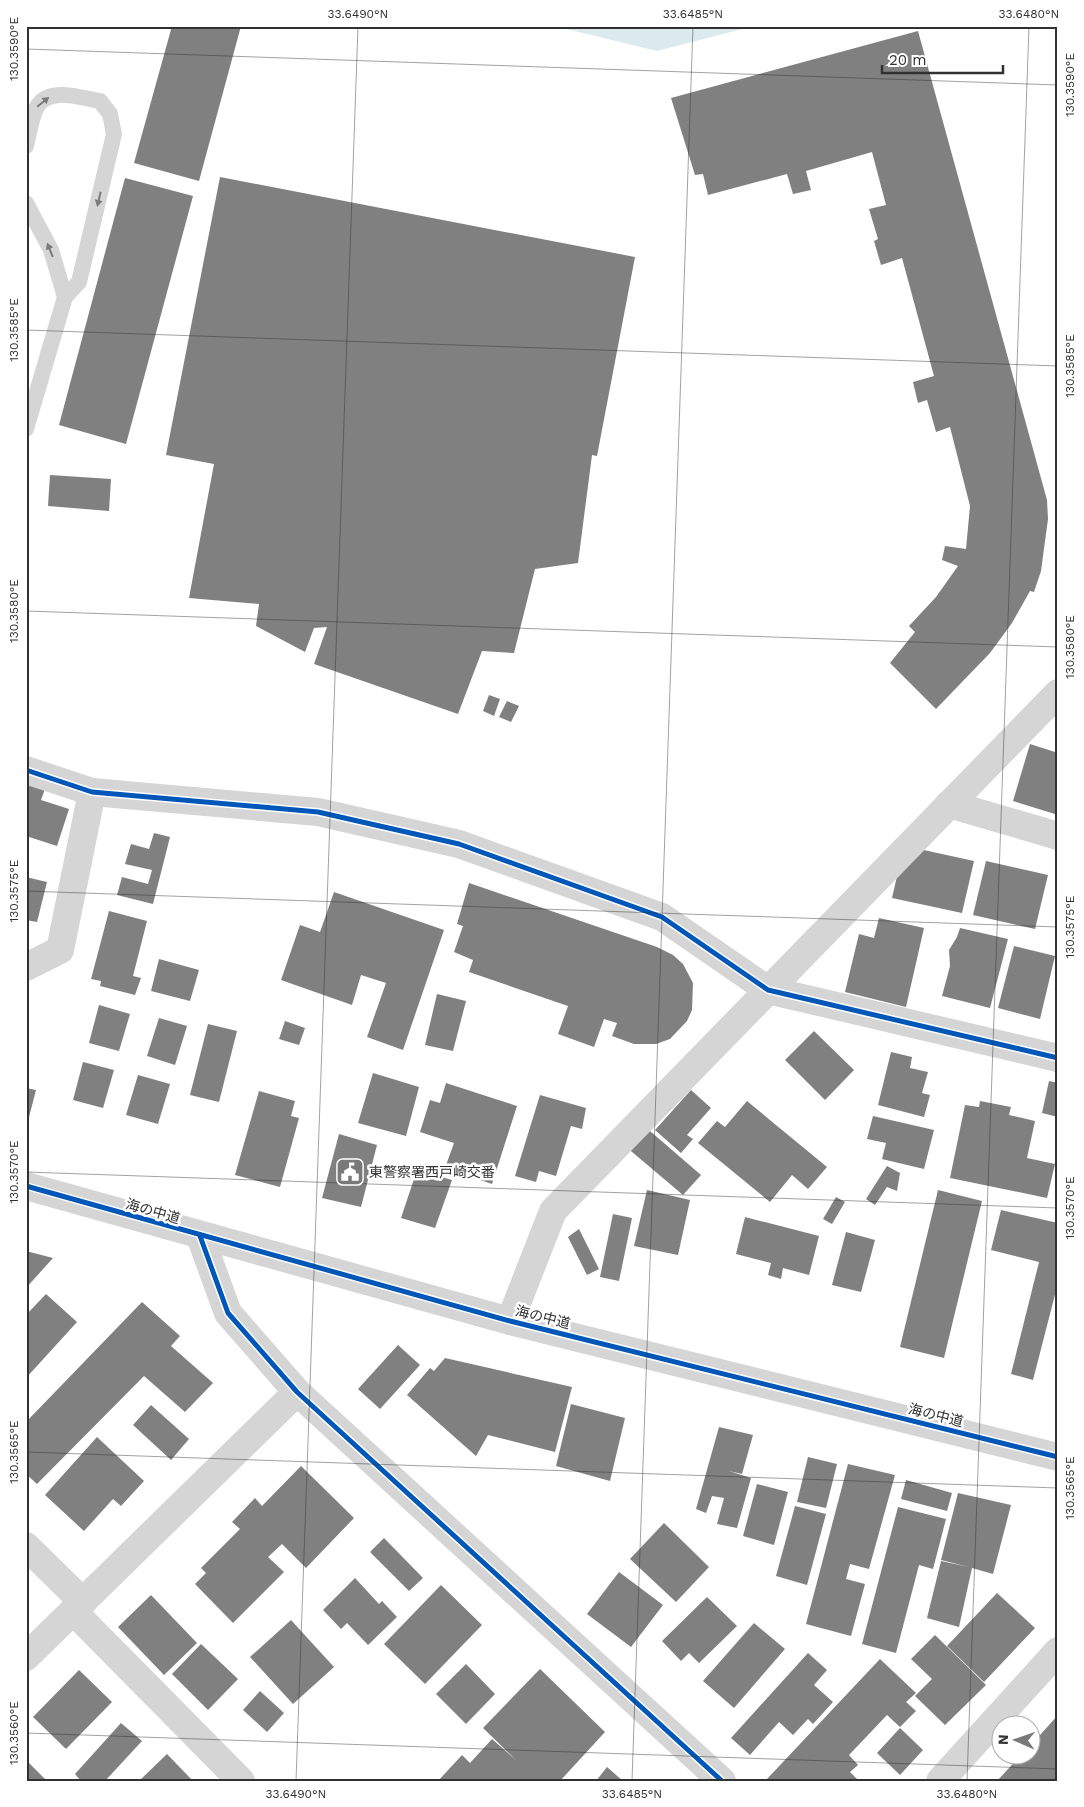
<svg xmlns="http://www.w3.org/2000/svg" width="1084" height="1807" viewBox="0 0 1084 1807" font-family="'Work Sans','Noto Sans JP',sans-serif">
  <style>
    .water { fill: #dce9ee }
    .building { fill: #808080 }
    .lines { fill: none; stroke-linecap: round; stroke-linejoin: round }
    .service { stroke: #d5d5d5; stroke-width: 16 }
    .minor { stroke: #d5d5d5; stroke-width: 28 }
    .tertiary { stroke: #d5d5d5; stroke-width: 28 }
    .cycleway-casing { stroke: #fff; stroke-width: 8 }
    .cycleway { stroke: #0057b8; stroke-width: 5 }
    .oneway { fill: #7b7b7b }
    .ticks { fill: none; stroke: #313131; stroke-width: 1; stroke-opacity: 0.45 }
    .labels { text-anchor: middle; stroke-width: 5; stroke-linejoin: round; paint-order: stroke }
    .poi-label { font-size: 14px; fill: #313131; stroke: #fff; text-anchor: start }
    .street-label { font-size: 14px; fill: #313131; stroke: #fff }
    .neatline { fill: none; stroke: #313131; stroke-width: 2 }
    .ticks-label { font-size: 12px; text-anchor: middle; fill: #313131 }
  </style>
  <rect width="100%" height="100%" fill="#fff"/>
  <!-- water -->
  <path class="water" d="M 554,26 L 754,26 L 657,51 Z"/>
  <!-- building -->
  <g class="building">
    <path d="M 172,26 L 241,26 L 199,181 L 134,163 Z"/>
    <path d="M 918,31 L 1047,500 L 1048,519 L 1041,571 L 1034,592 L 1030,591 L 1012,623 L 990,653 L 936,709 L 890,663 L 915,632 L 909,626 L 936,597 L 958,566 L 942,560 L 945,546 L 966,549 L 970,506 L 950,427 L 936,432 L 927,400 L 918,403 L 913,382 L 934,376 L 902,258 L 881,265 L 874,241 L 878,239 L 869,209 L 886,205 L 872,152 L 806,171 L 811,190 L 793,194 L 787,174 L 708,195 L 703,174 L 695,175 L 671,98 Z"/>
    <path d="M 220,177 L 635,257 L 597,456 L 592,455 L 578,563 L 535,569 L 514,653 L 482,651 L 458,714 L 314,664 L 327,627 L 314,628 L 305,652 L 256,626 L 259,604 L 189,598 L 214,464 L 166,455 Z"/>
    <path d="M 125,178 L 193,196 L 126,444 L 59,425 Z"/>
    <path d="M 50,475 L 111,479 L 109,511 L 48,506 Z"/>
    <path d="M 489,695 L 500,699 L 494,716 L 483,711 Z"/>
    <path d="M 507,701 L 519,706 L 511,722 L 499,717 Z"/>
    <path d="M 1030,744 L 1058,753 L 1058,815 L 1013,801 Z"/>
    <path d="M 26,783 L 45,789 L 41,800 L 69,809 L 57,846 L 26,836 Z"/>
    <path d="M 154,833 L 170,837 L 153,904 L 117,895 L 122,877 L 148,884 L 152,870 L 125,864 L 131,844 L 149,849 Z"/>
    <path d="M 919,849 L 974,861 L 962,913 L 892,898 L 898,872 Z"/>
    <path d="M 986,861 L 1048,875 L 1035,929 L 973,915 Z"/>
    <path d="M 26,877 L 47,882 L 37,922 L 26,920 Z"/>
    <path d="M 469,883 L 657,947 L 673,955 L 683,964 L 693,983 L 692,1010 L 687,1021 L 670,1039 L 656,1044 L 634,1044 L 612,1036 L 617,1023 L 604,1019 L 594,1047 L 558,1034 L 568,1006 L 469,972 L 473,960 L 454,952 L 463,926 L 457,924 Z"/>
    <path d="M 334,892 L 444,930 L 403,1050 L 367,1037 L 386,983 L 361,975 L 352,1005 L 281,980 L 300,925 L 320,932 Z"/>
    <path d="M 109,911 L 147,921 L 133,976 L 141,978 L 135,995 L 100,986 L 101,981 L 91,979 Z"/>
    <path d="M 879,918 L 924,928 L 906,1007 L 845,992 L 859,934 L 874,938 Z"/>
    <path d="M 960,928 L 1008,939 L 990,1008 L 942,996 L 950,966 L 949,950 L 957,937 Z"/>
    <path d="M 1014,946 L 1055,956 L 1040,1019 L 998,1008 Z"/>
    <path d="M 159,959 L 199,970 L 190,1001 L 151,991 Z"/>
    <path d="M 437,994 L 466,1001 L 453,1051 L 425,1045 Z"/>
    <path d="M 99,1005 L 130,1014 L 119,1051 L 89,1043 Z"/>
    <path d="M 159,1018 L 187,1026 L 175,1065 L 147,1056 Z"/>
    <path d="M 285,1021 L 305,1028 L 299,1045 L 279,1039 Z"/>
    <path d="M 208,1024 L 237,1031 L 219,1102 L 190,1095 Z"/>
    <path d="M 814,1031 L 854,1070 L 825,1100 L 785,1060 Z"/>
    <path d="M 891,1052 L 912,1057 L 910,1068 L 928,1072 L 922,1093 L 930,1095 L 924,1117 L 878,1105 Z"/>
    <path d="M 83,1062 L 114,1070 L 103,1108 L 73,1100 Z"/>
    <path d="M 373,1073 L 419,1087 L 406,1136 L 358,1123 Z"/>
    <path d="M 138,1075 L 170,1084 L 158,1124 L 126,1115 Z"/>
    <path d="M 1049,1081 L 1058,1083 L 1058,1117 L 1042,1113 Z"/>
    <path d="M 446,1083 L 517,1106 L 492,1184 L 445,1168 L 454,1143 L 420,1132 L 430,1100 L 440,1103 Z"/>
    <path d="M 26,1088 L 36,1090 L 27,1125 L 26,1125 Z"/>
    <path d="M 691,1090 L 711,1108 L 687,1135 L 693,1139 L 681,1153 L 655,1130 Z"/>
    <path d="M 259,1091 L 295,1101 L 291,1116 L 299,1118 L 280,1187 L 235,1175 Z"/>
    <path d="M 540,1095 L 586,1108 L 582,1129 L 571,1126 L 556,1176 L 539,1171 L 536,1182 L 515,1176 Z"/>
    <path d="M 747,1101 L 827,1167 L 808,1189 L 792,1175 L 770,1202 L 698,1143 L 717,1121 L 725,1127 Z"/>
    <path d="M 980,1101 L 1011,1107 L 1009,1115 L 1035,1121 L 1027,1158 L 1055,1164 L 1047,1198 L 950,1178 L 965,1105 L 979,1107 Z"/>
    <path d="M 873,1116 L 934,1130 L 924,1169 L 882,1159 L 886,1143 L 867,1139 Z"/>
    <path d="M 643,1125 L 701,1175 L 683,1195 L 625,1146 Z"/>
    <path d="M 339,1134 L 377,1145 L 361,1207 L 322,1198 Z"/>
    <path d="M 887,1166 L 900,1173 L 897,1191 L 887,1187 L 875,1205 L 866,1199 Z"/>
    <path d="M 417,1170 L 452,1180 L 435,1228 L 401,1218 Z"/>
    <path d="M 647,1190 L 690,1200 L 678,1255 L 634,1246 Z"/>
    <path d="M 938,1190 L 982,1201 L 944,1358 L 900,1347 Z"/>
    <path d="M 836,1197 L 845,1202 L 832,1224 L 823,1219 Z"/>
    <path d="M 1001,1210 L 1058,1223 L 1058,1283 L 1033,1380 L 1011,1374 L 1039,1262 L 991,1250 Z"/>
    <path d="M 613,1214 L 632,1218 L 619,1281 L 600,1277 Z"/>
    <path d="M 745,1217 L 819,1236 L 809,1275 L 783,1268 L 781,1279 L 768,1275 L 771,1263 L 736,1254 Z"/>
    <path d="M 579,1229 L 599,1269 L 587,1275 L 568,1237 Z"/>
    <path d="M 846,1232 L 875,1240 L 861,1292 L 832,1285 Z"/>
    <path d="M 26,1251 L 53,1258 L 26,1288 Z"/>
    <path d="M 46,1294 L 77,1322 L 26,1378 L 26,1315 Z"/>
    <path d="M 142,1302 L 180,1336 L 171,1346 L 213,1383 L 185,1412 L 144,1376 L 37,1484 L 26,1474 L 26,1422 Z"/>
    <path d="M 398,1345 L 420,1365 L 380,1409 L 358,1389 Z"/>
    <path d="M 445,1358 L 572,1387 L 555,1452 L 488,1435 L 476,1456 L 407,1395 L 430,1368 L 434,1371 Z"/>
    <path d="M 571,1404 L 625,1418 L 610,1481 L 556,1466 Z"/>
    <path d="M 151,1405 L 189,1439 L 171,1460 L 133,1425 Z"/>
    <path d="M 719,1427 L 753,1435 L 742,1474 L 729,1471 L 751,1478 L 737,1528 L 717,1524 L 724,1498 L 712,1496 L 706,1513 L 696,1509 Z"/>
    <path d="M 97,1437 L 144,1481 L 121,1506 L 113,1499 L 84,1531 L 45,1495 Z"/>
    <path d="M 808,1457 L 837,1464 L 826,1508 L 797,1502 Z"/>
    <path d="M 848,1464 L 895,1475 L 869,1569 L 850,1564 L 846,1579 L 865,1584 L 851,1636 L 806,1624 Z"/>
    <path d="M 301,1466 L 354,1518 L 306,1568 L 282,1544 L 268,1557 L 284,1572 L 233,1623 L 195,1584 L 206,1573 L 201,1568 L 240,1529 L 232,1522 L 255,1498 L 262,1506 Z"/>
    <path d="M 906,1480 L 952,1493 L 947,1511 L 901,1499 Z"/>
    <path d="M 757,1484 L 788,1492 L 774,1545 L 743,1536 Z"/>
    <path d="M 958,1493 L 1011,1505 L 993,1574 L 972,1568 L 959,1627 L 927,1618 L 941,1561 L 969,1567 L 941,1560 Z"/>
    <path d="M 795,1506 L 826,1514 L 807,1585 L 776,1576 Z"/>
    <path d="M 898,1507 L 946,1519 L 933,1569 L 919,1565 L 896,1653 L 862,1644 Z"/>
    <path d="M 664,1523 L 709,1567 L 676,1602 L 630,1559 Z"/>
    <path d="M 384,1538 L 423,1578 L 409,1591 L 370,1552 Z"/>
    <path d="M 619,1572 L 663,1605 L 631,1647 L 587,1614 Z"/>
    <path d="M 355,1578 L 379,1604 L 382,1601 L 397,1617 L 368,1645 L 347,1623 L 341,1629 L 323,1610 Z"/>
    <path d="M 441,1585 L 482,1625 L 425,1684 L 384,1644 Z"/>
    <path d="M 997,1593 L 1035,1628 L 984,1682 L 947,1646 Z"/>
    <path d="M 151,1595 L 197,1643 L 164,1675 L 118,1627 Z"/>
    <path d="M 707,1597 L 737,1626 L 699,1663 L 689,1653 L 681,1661 L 662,1641 Z"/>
    <path d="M 291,1620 L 334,1667 L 293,1704 L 250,1657 Z"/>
    <path d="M 754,1623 L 785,1649 L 734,1708 L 703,1681 Z"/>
    <path d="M 935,1635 L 986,1685 L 945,1725 L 915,1696 L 932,1679 L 911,1659 Z"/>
    <path d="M 201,1644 L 238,1679 L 208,1710 L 172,1674 Z"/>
    <path d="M 808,1653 L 827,1670 L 814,1685 L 833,1702 L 813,1724 L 808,1719 L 793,1735 L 779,1722 L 750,1755 L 731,1738 Z"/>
    <path d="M 880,1659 L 916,1693 L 906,1702 L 916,1711 L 900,1727 L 887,1715 L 849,1755 L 858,1765 L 850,1772 L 859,1781 L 769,1781 L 767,1779 Z"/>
    <path d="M 466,1664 L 495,1694 L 466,1724 L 436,1694 Z"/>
    <path d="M 540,1669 L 605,1732 L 560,1781 L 438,1781 L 462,1755 L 470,1763 L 492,1739 L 517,1761 L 483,1728 Z"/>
    <path d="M 79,1670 L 112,1702 L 66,1749 L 33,1717 Z"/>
    <path d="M 260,1691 L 284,1713 L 267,1732 L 243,1710 Z"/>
    <path d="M 1058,1715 L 1058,1781 L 997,1781 L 1022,1754 L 1032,1754 L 1032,1744 Z"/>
    <path d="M 121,1723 L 142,1741 L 105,1781 L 81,1781 L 75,1774 Z"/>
    <path d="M 900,1728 L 923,1750 L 900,1775 L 877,1753 Z"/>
    <path d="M 167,1754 L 193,1781 L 139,1781 Z"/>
    <path d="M 26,1760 L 47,1781 L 26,1781 Z"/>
    <path d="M 607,1767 L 623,1781 L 596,1781 Z"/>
  </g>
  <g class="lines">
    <!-- service -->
    <g class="service">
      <path d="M 26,146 C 29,134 31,118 37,107 C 48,86 82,98 100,101 L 110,114 L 114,134 L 79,282 L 65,297 L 26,429"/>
      <path d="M 26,203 L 51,250 L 65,297"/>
    </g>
    <!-- minor -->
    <g class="minor">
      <path d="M 26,770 L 92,792 L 318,812 L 459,844 L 662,917 L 768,990 L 1058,1058"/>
      <path d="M 949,804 L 1058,836"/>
      <path d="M 26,967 L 60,950 L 92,792"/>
      <path d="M 510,1321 L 553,1211 L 1058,693"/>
      <path d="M 26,1546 L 83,1602"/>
      <path d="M 73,1611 L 241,1781"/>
      <path d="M 26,1657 L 297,1392"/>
    </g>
    <!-- tertiary -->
    <g class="tertiary">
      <path d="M 26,1186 L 510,1321 L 1058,1457"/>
      <path d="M 200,1236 L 228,1313 L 297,1392 L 722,1781"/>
      <path d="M 940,1781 L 1058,1651"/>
    </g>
    <defs>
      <g id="cycleway">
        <path d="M 26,770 L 92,792 L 318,812 L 459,844 L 662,917 L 768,990 L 1058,1058"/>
        <path d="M 26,1186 L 510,1321 L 1058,1457"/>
        <path d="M 200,1236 L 228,1313 L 297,1392 L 722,1781"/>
      </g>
    </defs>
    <!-- cycleway casing -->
    <use href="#cycleway" class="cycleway-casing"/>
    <!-- cycleway -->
    <use href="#cycleway" class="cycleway"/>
  </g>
  <!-- one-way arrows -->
  <defs><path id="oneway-solid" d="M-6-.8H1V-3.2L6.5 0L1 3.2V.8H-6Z" transform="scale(1.25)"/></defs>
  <g class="oneway">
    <use href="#oneway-solid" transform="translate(43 102) rotate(-39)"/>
    <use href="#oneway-solid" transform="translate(99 199) rotate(103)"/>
    <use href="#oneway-solid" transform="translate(50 250) rotate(-112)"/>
  </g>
  <!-- ticks -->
  <path class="ticks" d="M 26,49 L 1058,85M 26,330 L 1058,366M 26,611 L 1058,647M 26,891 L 1058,927M 26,1172 L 1058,1208M 26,1452 L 1058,1488M 26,1733 L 1058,1769M 296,1781 L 358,26M 632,1781 L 693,26M 967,1781 L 1029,26"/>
  <!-- icons -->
  <defs>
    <symbol id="civic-square" viewBox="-11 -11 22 22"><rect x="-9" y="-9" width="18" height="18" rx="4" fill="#797979" stroke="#fff"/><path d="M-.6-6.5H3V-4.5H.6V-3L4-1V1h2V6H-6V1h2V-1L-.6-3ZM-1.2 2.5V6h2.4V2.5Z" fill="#fff"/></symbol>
  </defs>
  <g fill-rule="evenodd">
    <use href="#civic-square" x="334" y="1156" width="32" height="32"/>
  </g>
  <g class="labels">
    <!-- poi labels -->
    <g class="poi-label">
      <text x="369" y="1177">東警察署西戸崎交番</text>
    </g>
    <!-- street labels -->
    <g class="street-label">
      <text transform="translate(153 1211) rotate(16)" y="5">海の中道</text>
      <text transform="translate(543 1317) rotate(14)" y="5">海の中道</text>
      <text transform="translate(936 1415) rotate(14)" y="5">海の中道</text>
    </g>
  </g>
  <!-- border -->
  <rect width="1084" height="1807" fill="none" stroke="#ffffff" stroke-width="55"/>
  <!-- north arrow -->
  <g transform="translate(1016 1740) rotate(272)"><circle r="24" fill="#ffffff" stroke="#adadad"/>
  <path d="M0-4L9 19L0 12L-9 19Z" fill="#797979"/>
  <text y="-8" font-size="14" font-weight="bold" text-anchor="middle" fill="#313131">N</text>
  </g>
  <!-- scale -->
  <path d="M882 65v8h121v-8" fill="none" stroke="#313131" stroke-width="2.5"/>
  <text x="889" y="65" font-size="15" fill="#313131" stroke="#ffffff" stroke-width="4" paint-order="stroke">20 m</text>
  <rect x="28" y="28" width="1028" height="1752" class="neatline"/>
  <g class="ticks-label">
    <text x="358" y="18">33.6490°N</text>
    <text x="693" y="18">33.6485°N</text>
    <text x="1029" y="18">33.6480°N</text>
    <text transform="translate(14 49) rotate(-90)" y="4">130.3590°E</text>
    <text transform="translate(1070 85) rotate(-90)" y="4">130.3590°E</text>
    <text transform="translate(14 330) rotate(-90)" y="4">130.3585°E</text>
    <text transform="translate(1070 366) rotate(-90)" y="4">130.3585°E</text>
    <text transform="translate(14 611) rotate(-90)" y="4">130.3580°E</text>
    <text transform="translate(1070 647) rotate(-90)" y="4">130.3580°E</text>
    <text transform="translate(14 891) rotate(-90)" y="4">130.3575°E</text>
    <text transform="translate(1070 927) rotate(-90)" y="4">130.3575°E</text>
    <text transform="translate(14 1172) rotate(-90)" y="4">130.3570°E</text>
    <text transform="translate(1070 1208) rotate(-90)" y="4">130.3570°E</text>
    <text transform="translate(14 1452) rotate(-90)" y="4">130.3565°E</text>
    <text transform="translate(1070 1488) rotate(-90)" y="4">130.3565°E</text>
    <text transform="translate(14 1733) rotate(-90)" y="4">130.3560°E</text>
    <text x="296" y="1798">33.6490°N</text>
    <text x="632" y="1798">33.6485°N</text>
    <text x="967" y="1798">33.6480°N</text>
  </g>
</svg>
